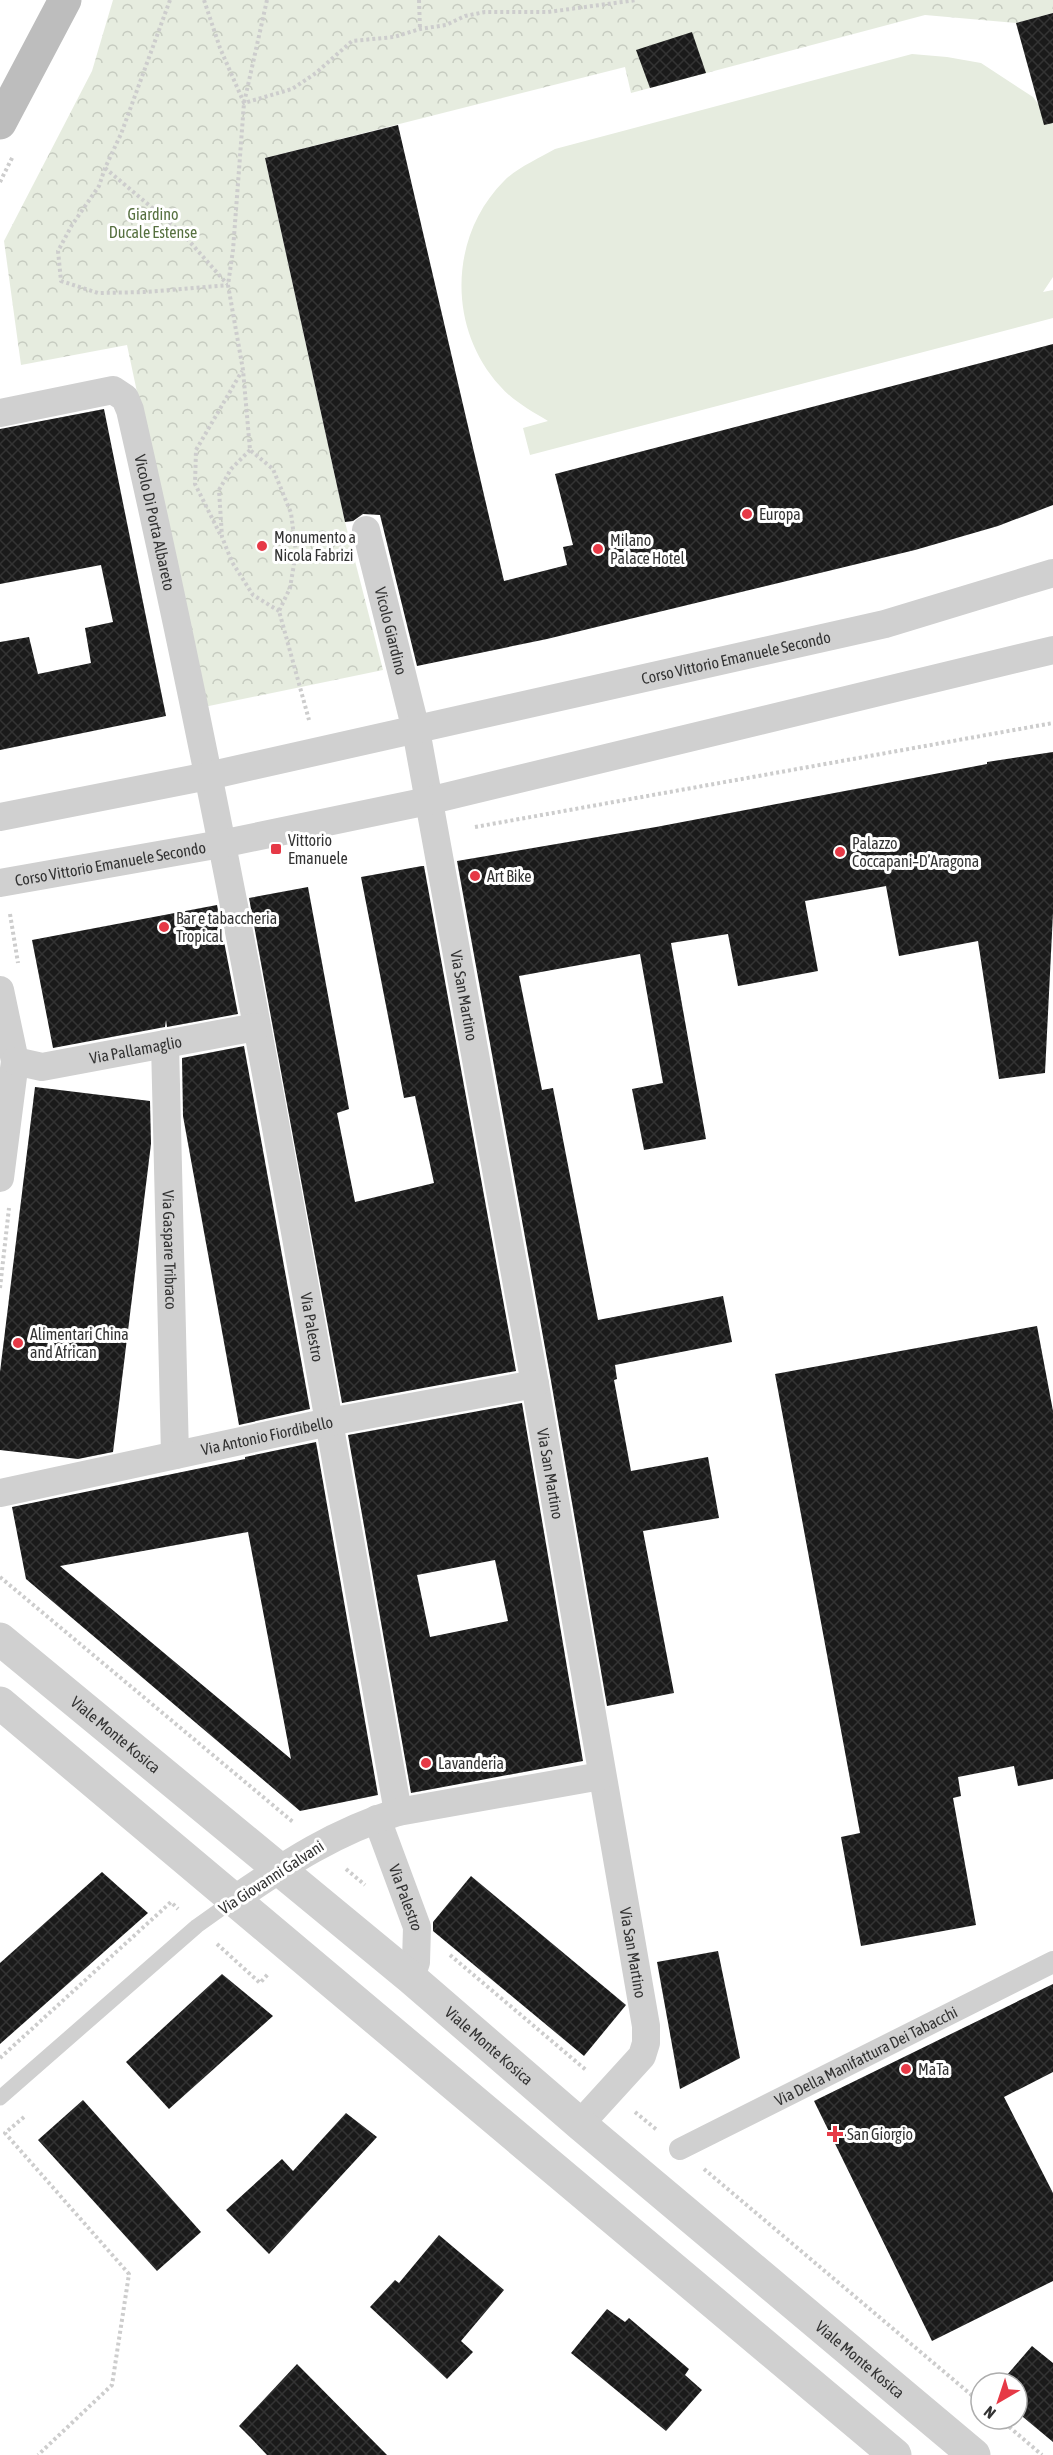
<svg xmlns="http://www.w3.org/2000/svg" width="1053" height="2455" viewBox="0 0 1053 2455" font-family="'Asap Condensed',sans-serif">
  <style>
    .green { fill: #e6ecdf }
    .park { fill: url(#park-crowns) }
    .building { fill: url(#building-cross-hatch); fill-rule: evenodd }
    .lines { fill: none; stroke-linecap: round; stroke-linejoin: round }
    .path { stroke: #cdcdcd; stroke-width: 4; stroke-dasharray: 3 3; stroke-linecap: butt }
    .service { stroke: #d0d0d0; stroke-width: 15 }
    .pedestrian { stroke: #d0d0d0; stroke-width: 22 }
    .minor { stroke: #d0d0d0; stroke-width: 28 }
    .tertiary { stroke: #d0d0d0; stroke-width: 33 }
    .secondary { stroke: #bdbdbd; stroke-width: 33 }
    .poi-dot { fill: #e63946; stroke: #fff; stroke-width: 2 }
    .labels { text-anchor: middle; stroke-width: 6; stroke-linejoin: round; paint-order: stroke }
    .park-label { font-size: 16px; fill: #56703f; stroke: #fff }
    .poi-label { font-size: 16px; fill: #333; stroke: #fff; text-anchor: start }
    .street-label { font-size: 16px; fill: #333; stroke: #fff }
  </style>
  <defs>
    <pattern id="park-crowns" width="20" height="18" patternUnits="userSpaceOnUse" patternTransform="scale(1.5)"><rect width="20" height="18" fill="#e6ecdf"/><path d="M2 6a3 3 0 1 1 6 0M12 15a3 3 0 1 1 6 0" fill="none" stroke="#c6cbc0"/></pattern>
    <pattern id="building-cross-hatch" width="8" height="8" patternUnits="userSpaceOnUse" patternTransform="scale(1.5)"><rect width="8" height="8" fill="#1a1a1a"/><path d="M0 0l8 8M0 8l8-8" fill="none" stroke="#333"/></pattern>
  </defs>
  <rect width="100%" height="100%" fill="#fff"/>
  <!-- green -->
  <path class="green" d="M 912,54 L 947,57 L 981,63 L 1033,97 L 1053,124 L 1053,277 L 1043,292 L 1053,290 L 1053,318 L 530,455 L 523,428 L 548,421 C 531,411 513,401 500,386 C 447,328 449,236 504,181 C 518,167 538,159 555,149 Z"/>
  <!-- park -->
  <path class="park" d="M 113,0 L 1053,0 L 1053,13 L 1016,23 L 925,15 L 631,93 L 625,67 L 265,158 L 345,522 L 383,670 L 204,707 L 127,345 L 21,365 L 4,241 L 92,71 Z"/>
  <!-- building -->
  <g class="building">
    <path d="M 1053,13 L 1053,123 L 1044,125 L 1016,23 Z"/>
    <path d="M 692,32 L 706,73 L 650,88 L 636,50 Z"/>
    <path d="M 398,125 L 504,581 L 567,565 L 563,547 L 573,545 L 555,474 L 1053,344 L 1053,505 L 998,526 L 915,550 L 547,639 L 417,666 L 380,515 L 363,514 L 353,521 L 345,522 L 265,158 Z"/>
    <path d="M 104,409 L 166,716 L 0,750 L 0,642 L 29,637 L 38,674 L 91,663 L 85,628 L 113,622 L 101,565 L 0,584 L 0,429 Z"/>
    <path d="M 1053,752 L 1053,913 L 1045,1073 L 999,1079 L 978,941 L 899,956 L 886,886 L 805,901 L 818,971 L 738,986 L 728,934 L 671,943 L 706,1139 L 644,1150 L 632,1089 L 663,1083 L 640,954 L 519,976 L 542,1090 L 553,1088 L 598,1320 L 723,1296 L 732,1342 L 615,1365 L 617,1379 L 614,1380 L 631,1471 L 708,1457 L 719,1518 L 643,1531 L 674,1693 L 607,1706 L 551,1381 L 457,861 L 656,827 L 987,764 L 987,762 Z"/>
    <path d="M 422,866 L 424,866 L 516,1371 L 342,1403 L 249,898 L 308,887 L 349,1109 L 337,1113 L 355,1202 L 434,1183 L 415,1096 L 404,1098 L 361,877 Z"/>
    <path d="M 217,905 L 238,1014 L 167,1027 L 166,1020 L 165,1027 L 53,1048 L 32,940 Z"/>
    <path d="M 244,1046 L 310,1409 L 239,1425 L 183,1116 L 182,1058 Z"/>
    <path d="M 35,1087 L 150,1101 L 151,1144 L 113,1452 L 78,1459 L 0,1450 L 0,1372 Z"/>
    <path d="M 1037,1326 L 1053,1411 L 1053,1779 L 1018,1786 L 1014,1766 L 958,1777 L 961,1796 L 953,1798 L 976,1925 L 861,1946 L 841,1837 L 860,1833 L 775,1374 Z"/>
    <path d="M 522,1403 L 583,1761 L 411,1793 L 348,1435 ZM 495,1560 L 508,1621 L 430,1637 L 417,1575 Z"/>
    <path d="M 316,1442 L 378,1795 L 300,1811 L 26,1579 L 12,1507 L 245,1459 L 245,1457 ZM 248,1532 L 291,1759 L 60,1566 Z"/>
    <path d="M 102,1872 L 148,1913 L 0,2044 L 0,1963 Z"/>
    <path d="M 471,1876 L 626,2005 L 584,2056 L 433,1931 L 433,1922 Z"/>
    <path d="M 718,1951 L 740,2058 L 680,2089 L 657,1962 Z"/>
    <path d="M 222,1974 L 273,2016 L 169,2109 L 126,2062 Z"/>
    <path d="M 1053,1984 L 1053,2072 L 1004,2097 L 1053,2193 L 1053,2281 L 932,2341 L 814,2101 Z"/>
    <path d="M 83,2100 L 201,2232 L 157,2271 L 38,2140 Z"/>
    <path d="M 346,2113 L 377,2137 L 269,2254 L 226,2210 L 282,2159 L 293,2171 Z"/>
    <path d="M 439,2235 L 504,2290 L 461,2341 L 473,2352 L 447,2379 L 370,2307 L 395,2280 L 399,2283 Z"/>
    <path d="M 607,2309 L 625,2322 L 629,2318 L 689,2369 L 685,2375 L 702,2390 L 666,2431 L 571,2353 Z"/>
    <path d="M 1032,2346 L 1053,2363 L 1053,2442 L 1017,2412 L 1017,2383 L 1000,2383 Z"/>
    <path d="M 297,2364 L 387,2455 L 267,2455 L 250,2437 L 239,2426 Z"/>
  </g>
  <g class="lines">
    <!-- path -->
    <g class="path">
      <path d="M 170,0 L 121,134 L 105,168 L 99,186 L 72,225 L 58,251 L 61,281 L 98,293 L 146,292 L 228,285"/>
      <path d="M 204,0 L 220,48 L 244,103 L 292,89 L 316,73 L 352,41 L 394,37 L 420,29 L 446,25 L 465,16 L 485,12 L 548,12 L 637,0"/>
      <path d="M 267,0 L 244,103 L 233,250 L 228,285 L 243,370 L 250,450 L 273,469 L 291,513 L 296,552 L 290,588 L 279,611 L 309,720"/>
      <path d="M 419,0 L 420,29"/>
      <path d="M 105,168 L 182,233 L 227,284"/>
      <path d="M 0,182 L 13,156"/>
      <path d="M 250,450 L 231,469 L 219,490 L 222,537 L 232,562 L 253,595 L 279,611"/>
      <path d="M 220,534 L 195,484 L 196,450 L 242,371"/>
      <path d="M 475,827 L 1053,723"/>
      <path d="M 10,914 L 18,963"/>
      <path d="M 0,1288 L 9,1208"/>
      <path d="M 0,1577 L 293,1822"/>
      <path d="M 346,1869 L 365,1885"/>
      <path d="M 217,1944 L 260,1983 L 268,1974"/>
      <path d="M 450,1955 L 586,2070"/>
      <path d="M 0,2058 L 171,1902 L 178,1909"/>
      <path d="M 635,2112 L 657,2130"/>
      <path d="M 24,2117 L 5,2133 L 129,2274 L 112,2385 L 38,2455"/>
      <path d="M 704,2169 L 981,2403"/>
      <path d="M 1000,2419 L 1042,2455"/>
    </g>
    <!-- service -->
    <path class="service" d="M 0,2098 L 197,1926 L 235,1899"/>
    <!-- pedestrian -->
    <path class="pedestrian" id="s1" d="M 680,2149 L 1053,1962"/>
    <!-- minor -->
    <g class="minor">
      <path id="s2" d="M 0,413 L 113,390 L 125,398 L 130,410 C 236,874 315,1344 398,1812"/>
      <path id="s3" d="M 366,530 L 416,730 L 535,1384 L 646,2026 L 646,2043 L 642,2056 L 580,2124"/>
      <path id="s4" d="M 0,817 L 208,776 L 885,624 L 1053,573"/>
      <path id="s5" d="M 0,883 L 221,844 L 428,801 L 1053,650"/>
      <path d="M 0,990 L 15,1061 L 0,1178"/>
      <path id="s6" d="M 165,1044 L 175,1455"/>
      <path id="s7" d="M 15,1061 L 42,1067 L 256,1027"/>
      <path id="s8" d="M 0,1493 L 329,1422 L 535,1384"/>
      <path id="s9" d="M 377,1819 L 417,1927 L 416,1962 L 411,1978"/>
      <path d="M 235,1899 C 289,1862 335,1832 398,1812 L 601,1776"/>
    </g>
    <!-- tertiary -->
    <g class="tertiary">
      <path id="s10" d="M 0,1639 L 411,1978 L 580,2124 L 974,2455"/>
      <path d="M 0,1703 L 895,2455"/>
    </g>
    <!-- secondary -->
    <path class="secondary" d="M 0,123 L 65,0"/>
  </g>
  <!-- markers -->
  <g class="poi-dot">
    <circle cx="747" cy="514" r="6"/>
    <circle cx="262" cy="546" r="6"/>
    <circle cx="598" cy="549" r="6"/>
    <rect x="270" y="843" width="12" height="12" rx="3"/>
    <circle cx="840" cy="852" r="6"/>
    <circle cx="475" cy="876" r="6"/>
    <circle cx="164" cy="927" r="6"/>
    <circle cx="18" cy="1343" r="6"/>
    <circle cx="426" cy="1763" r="6"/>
    <circle cx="906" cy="2069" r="6"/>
    <path d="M832 2125h6v6h6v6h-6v6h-6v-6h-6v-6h6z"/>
  </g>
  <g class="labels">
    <!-- park labels -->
    <g class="park-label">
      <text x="153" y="220">Giardino<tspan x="153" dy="18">Ducale Estense</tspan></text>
    </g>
    <!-- poi labels -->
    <g class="poi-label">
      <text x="759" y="520">Europa</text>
      <text x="274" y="543">Monumento a<tspan x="274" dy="18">Nicola Fabrizi</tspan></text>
      <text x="610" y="546">Milano<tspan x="610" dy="18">Palace Hotel</tspan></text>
      <text x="288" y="846">Vittorio<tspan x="288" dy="18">Emanuele</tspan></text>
      <text x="852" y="849">Palazzo<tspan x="852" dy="18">Coccapani–D’Aragona</tspan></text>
      <text x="487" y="882">Art Bike</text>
      <text x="176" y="924">Bar e tabaccheria<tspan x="176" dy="18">Tropical</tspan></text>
      <text x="30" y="1340">Alimentari China<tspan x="30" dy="18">and African</tspan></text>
      <text x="438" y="1769">Lavanderia</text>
      <text x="918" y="2075">MaTa</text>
      <text x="847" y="2140">San Giorgio</text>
    </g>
    <!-- street labels -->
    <g class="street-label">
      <text dy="6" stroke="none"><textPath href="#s2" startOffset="258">Vicolo Di Porta Albareto</textPath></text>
      <text dy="6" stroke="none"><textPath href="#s3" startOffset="104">Vicolo Giardino</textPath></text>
      <text dy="6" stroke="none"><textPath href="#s4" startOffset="753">Corso Vittorio Emanuele Secondo</textPath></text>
      <text dy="6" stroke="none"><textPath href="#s5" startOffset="112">Corso Vittorio Emanuele Secondo</textPath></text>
      <text dy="6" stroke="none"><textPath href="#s3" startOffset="476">Via San Martino</textPath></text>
      <text dy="6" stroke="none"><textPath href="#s7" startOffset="123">Via Pallamaglio</textPath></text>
      <text dy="6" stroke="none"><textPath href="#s6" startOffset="206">Via Gaspare Tribraco</textPath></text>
      <text dy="6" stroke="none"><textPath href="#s2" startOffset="1078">Via Palestro</textPath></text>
      <text dy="6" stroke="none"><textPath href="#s8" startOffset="273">Via Antonio Fiordibello</textPath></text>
      <text dy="6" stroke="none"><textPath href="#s3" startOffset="962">Via San Martino</textPath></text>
      <text dy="6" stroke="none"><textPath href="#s10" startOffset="150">Viale Monte Kosica</textPath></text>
      <text transform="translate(271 1877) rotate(-33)" y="6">Via Giovanni Galvani</text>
      <text dy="6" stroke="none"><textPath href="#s9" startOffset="84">Via Palestro</textPath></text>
      <text dy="6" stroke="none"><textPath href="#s3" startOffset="1448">Via San Martino</textPath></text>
      <text dy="6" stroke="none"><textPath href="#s10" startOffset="636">Viale Monte Kosica</textPath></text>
      <text dy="6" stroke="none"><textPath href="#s1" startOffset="208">Via Della Manifattura Dei Tabacchi</textPath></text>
      <text dy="6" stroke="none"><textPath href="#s10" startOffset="1122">Viale Monte Kosica</textPath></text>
    </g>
  </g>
  <!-- north arrow -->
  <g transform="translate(999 2401) rotate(219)"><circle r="28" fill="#ffffff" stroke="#adadad" stroke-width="1.5"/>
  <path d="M0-4.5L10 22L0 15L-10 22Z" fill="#e63946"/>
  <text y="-9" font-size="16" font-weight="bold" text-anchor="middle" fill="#333333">N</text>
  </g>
</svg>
